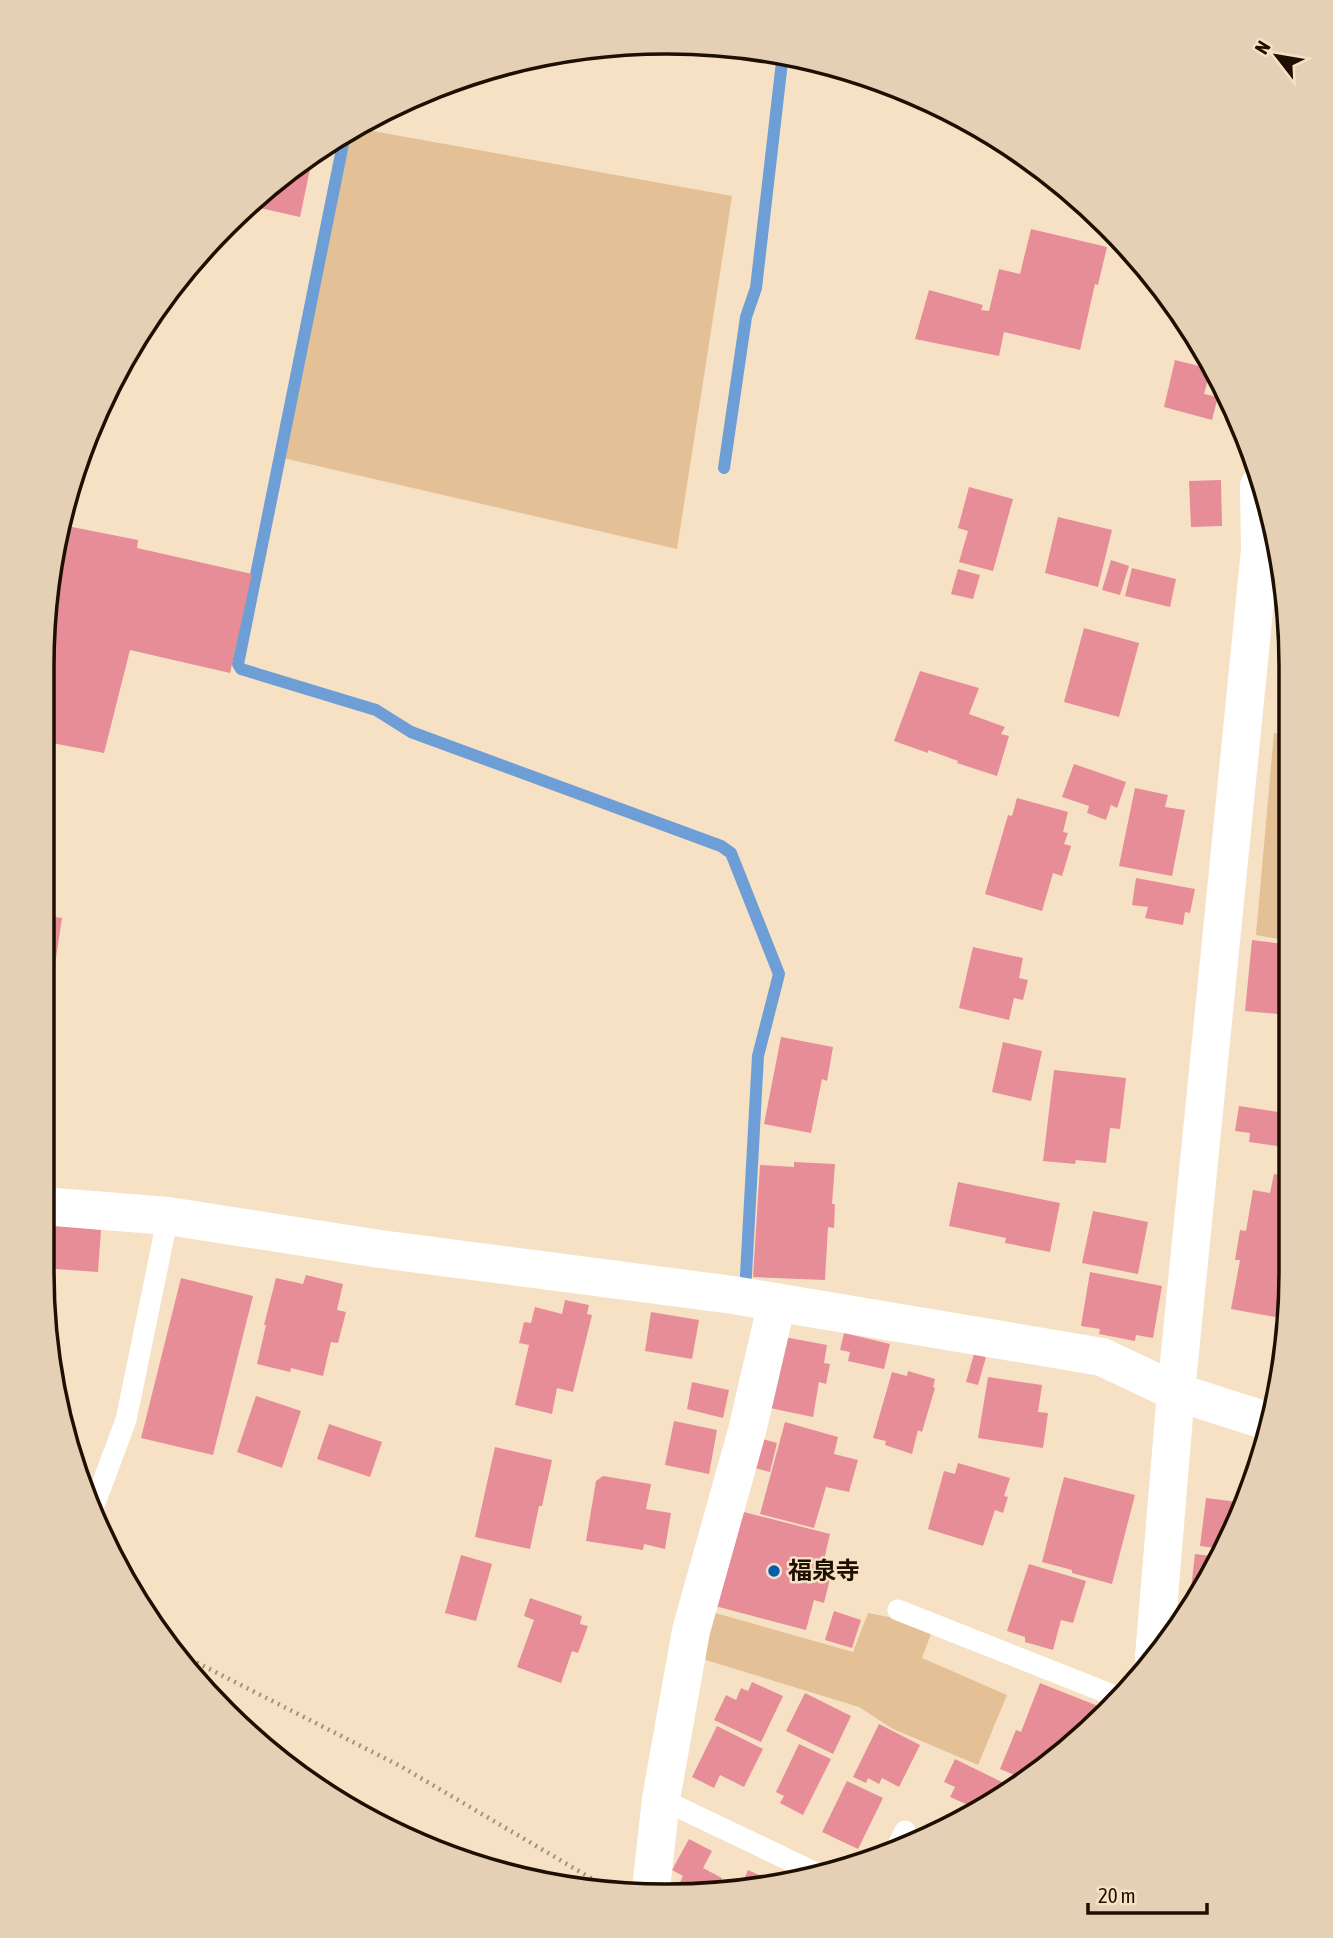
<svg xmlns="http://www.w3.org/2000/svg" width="1333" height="1938" viewBox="0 0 1333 1938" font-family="'Asap Condensed','Noto Sans JP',sans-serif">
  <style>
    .green { fill: #e3c095 }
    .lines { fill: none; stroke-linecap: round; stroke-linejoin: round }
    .stream { stroke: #6d9fd6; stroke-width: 12 }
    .building { fill: #e68d98 }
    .path { stroke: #a5927b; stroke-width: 4.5; stroke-dasharray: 2 5; stroke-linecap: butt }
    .service { stroke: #fff; stroke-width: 21 }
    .minor { stroke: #fff; stroke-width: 38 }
    .tertiary { stroke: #fff; stroke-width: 38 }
    .poi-dot { fill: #005eab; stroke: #f7e1c5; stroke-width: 2.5 }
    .labels { text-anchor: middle; stroke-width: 5; stroke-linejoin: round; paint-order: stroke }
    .poi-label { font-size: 24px; font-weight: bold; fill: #1e0f00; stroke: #f7e1c5; text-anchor: start }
    .rim { fill: none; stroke: #1e0f00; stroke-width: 3.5 }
  </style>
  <rect width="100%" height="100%" fill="#f7e1c5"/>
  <!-- green -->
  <g class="green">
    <path d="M 356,128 L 732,196 L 677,549 L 283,458 L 347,133 Z"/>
    <path d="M 1274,733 L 1291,736 L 1291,941 L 1256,935 Z"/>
    <path d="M 705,1610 L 853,1652 L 868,1613 L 894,1618 L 931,1634 L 922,1658 L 1007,1695 L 978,1765 L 893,1729 L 859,1707 L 696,1657 Z"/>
  </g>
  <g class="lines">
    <!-- stream -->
    <g class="stream">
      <path d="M 345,134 L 238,664 L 241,669 L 376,710 L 411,732 L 721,846 L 731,853 L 779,974 L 758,1056 L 745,1293"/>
      <path d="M 724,468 L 746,317 L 756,288 L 783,53"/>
    </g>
  </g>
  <!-- building -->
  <g class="building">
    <path d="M 324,145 L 320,162 L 306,159 L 320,147 Z"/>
    <path d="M 297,166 L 310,169 L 300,217 L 260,208 L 263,193 Z"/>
    <path d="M 1031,229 L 1107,247 L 1098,285 L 1095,284 L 1080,350 L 1004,332 L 999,356 L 915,339 L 929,290 L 983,305 L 981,310 L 989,311 L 999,269 L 1020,274 Z"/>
    <path d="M 1175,360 L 1211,369 L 1204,394 L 1218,397 L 1212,420 L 1164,407 Z"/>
    <path d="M 1221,480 L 1222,526 L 1191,527 L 1189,481 Z"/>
    <path d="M 969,487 L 1013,499 L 993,571 L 959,562 L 968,531 L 958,528 Z"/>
    <path d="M 1058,517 L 1112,530 L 1098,587 L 1045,573 Z"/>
    <path d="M 62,525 L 138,540 L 137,548 L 252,574 L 230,673 L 130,650 L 104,753 L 42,741 L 42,666 L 54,545 Z"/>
    <path d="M 1111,560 L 1129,566 L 1120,595 L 1102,590 Z"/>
    <path d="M 1132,568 L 1176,579 L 1170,607 L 1125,596 Z"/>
    <path d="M 958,569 L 980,575 L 973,599 L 951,594 Z"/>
    <path d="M 1084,628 L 1139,643 L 1119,717 L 1064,702 Z"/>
    <path d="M 920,671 L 979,688 L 969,714 L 1005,727 L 1001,734 L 1009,736 L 997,776 L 957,763 L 958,761 L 928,750 L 928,753 L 894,741 Z"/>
    <path d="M 1074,764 L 1126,782 L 1117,808 L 1111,805 L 1106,820 L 1087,813 L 1089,806 L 1062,797 Z"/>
    <path d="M 1135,788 L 1168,795 L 1165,807 L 1185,810 L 1172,876 L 1119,866 Z"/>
    <path d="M 1017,798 L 1068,812 L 1063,832 L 1068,833 L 1064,844 L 1071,846 L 1062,876 L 1053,873 L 1042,911 L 985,894 L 1008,815 L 1012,816 Z"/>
    <path d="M 1136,878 L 1195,889 L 1190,913 L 1185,912 L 1183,925 L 1145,918 L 1148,907 L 1132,905 Z"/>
    <path d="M 42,915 L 62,918 L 46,1025 L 42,1024 Z"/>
    <path d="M 1252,940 L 1283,944 L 1282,947 L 1291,947 L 1290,1015 L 1245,1011 Z"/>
    <path d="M 973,947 L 1023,958 L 1019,978 L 1028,980 L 1023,1000 L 1014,998 L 1009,1020 L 959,1008 Z"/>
    <path d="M 781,1037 L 833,1047 L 827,1081 L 822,1079 L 811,1133 L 764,1124 Z"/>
    <path d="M 1003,1042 L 1042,1051 L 1031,1101 L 992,1092 Z"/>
    <path d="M 1284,1068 L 1291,1069 L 1291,1111 L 1279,1109 Z"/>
    <path d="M 1054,1070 L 1126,1078 L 1120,1129 L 1110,1128 L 1106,1163 L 1076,1160 L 1075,1164 L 1043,1161 Z"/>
    <path d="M 1239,1106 L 1291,1114 L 1290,1148 L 1249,1142 L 1250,1133 L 1235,1131 Z"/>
    <path d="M 794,1162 L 835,1164 L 832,1204 L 835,1204 L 834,1228 L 828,1227 L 825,1280 L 753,1277 L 760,1165 L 794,1167 Z"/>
    <path d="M 1274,1174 L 1291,1177 L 1291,1205 L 1284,1204 L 1282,1212 L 1291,1213 L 1291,1271 L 1286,1319 L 1231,1309 L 1240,1260 L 1235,1260 L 1240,1230 L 1246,1231 L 1253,1190 L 1270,1193 Z"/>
    <path d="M 958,1182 L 1060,1203 L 1050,1252 L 1005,1243 L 1006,1238 L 949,1226 Z"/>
    <path d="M 1093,1211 L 1148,1222 L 1138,1274 L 1082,1263 Z"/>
    <path d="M 42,1224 L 101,1230 L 98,1272 L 42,1268 Z"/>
    <path d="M 1090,1272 L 1162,1286 L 1153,1338 L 1136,1335 L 1135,1341 L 1099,1334 L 1100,1329 L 1081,1326 Z"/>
    <path d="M 306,1275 L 343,1284 L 337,1310 L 346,1312 L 338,1343 L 331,1342 L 323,1376 L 291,1368 L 290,1372 L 257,1364 L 266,1325 L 264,1325 L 276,1278 L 303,1284 Z"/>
    <path d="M 181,1278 L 253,1296 L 213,1455 L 141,1438 Z"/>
    <path d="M 565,1300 L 589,1305 L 587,1314 L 592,1315 L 573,1392 L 557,1388 L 552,1414 L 515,1405 L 529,1345 L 519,1343 L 524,1322 L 531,1323 L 535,1307 L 562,1314 Z"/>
    <path d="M 651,1312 L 699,1320 L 692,1359 L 645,1351 Z"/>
    <path d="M 844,1333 L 890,1344 L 884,1369 L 848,1361 L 850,1352 L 840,1350 Z"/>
    <path d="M 779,1336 L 827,1345 L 824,1363 L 830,1364 L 826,1384 L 819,1382 L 813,1417 L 765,1407 Z"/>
    <path d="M 974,1354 L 986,1357 L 978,1385 L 966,1382 Z"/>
    <path d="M 908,1371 L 935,1379 L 933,1387 L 935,1388 L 922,1432 L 918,1430 L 912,1454 L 885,1445 L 886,1441 L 873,1438 L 892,1372 L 907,1376 Z"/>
    <path d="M 988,1377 L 1042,1385 L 1038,1412 L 1048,1413 L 1043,1448 L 978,1438 Z"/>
    <path d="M 692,1382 L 729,1390 L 723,1418 L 687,1409 Z"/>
    <path d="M 256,1396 L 301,1411 L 282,1468 L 237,1452 Z"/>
    <path d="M 674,1421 L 717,1430 L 709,1474 L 665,1465 Z"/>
    <path d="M 785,1422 L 838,1437 L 834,1454 L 858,1460 L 849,1492 L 826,1487 L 814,1528 L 760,1514 Z"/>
    <path d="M 329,1424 L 382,1442 L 370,1477 L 317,1459 Z"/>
    <path d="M 759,1438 L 777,1443 L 770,1472 L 751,1467 Z"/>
    <path d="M 495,1447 L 552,1460 L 542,1506 L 539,1506 L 530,1549 L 475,1537 Z"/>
    <path d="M 958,1463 L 1010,1478 L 1004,1496 L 1008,1497 L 1003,1513 L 995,1510 L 983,1546 L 928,1529 L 944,1471 L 955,1474 Z"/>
    <path d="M 603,1476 L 651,1484 L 646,1509 L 671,1513 L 665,1549 L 644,1544 L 643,1550 L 586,1541 L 596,1481 Z"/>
    <path d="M 1064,1477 L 1135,1495 L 1112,1584 L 1072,1573 L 1072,1570 L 1042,1562 Z"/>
    <path d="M 1206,1498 L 1246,1503 L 1243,1511 L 1223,1549 L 1200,1546 Z"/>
    <path d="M 740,1511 L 830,1534 L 823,1564 L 833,1567 L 824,1603 L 814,1600 L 806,1630 L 715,1606 Z"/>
    <path d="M 1195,1554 L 1219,1557 L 1188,1615 L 1188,1614 Z"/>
    <path d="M 461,1555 L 492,1564 L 476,1621 L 445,1613 Z"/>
    <path d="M 1029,1564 L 1086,1581 L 1073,1623 L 1061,1620 L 1053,1650 L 1025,1642 L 1025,1637 L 1007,1631 Z"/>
    <path d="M 530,1598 L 582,1616 L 580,1624 L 588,1626 L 578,1653 L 572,1651 L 561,1683 L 517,1667 L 534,1620 L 524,1616 Z"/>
    <path d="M 834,1611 L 861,1620 L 852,1648 L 825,1640 Z"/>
    <path d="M 752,1682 L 783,1696 L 761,1742 L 714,1720 L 726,1695 L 736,1700 L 741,1688 L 748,1691 Z"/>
    <path d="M 1040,1683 L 1098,1706 L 1092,1725 L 1019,1777 L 1000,1769 L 1016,1730 L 1021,1732 Z"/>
    <path d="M 805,1693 L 851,1716 L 833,1754 L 786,1731 Z"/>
    <path d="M 879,1724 L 920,1745 L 899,1787 L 882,1778 L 879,1784 L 868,1778 L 866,1783 L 853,1777 Z"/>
    <path d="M 717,1726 L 763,1749 L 744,1787 L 720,1775 L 714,1788 L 692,1777 Z"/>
    <path d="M 799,1744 L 831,1759 L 803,1815 L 780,1803 L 784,1796 L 776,1792 Z"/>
    <path d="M 955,1759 L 1008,1785 L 969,1813 L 965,1811 L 968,1805 L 950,1797 L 955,1787 L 944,1782 Z"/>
    <path d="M 847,1781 L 883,1798 L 858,1849 L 822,1832 Z"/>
    <path d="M 955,1810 L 966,1815 L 946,1830 Z"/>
    <path d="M 689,1839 L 712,1851 L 703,1868 L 722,1878 L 718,1886 L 677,1888 L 683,1876 L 672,1870 Z"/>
    <path d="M 748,1870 L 779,1884 L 741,1886 Z"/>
  </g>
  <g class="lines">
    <!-- path -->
    <path class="path" d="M 178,1653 L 402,1767 L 611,1890"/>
    <!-- service -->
    <g class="service">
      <path d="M 95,1503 L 126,1420 L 168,1216"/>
      <path d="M 898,1610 L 1120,1698"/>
      <path d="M 661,1799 L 818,1874"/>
      <path d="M 897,1847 L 905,1831"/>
    </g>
    <!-- minor -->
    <path class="minor" d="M 651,1889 L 661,1799 L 691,1631 L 747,1431 L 777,1302"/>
    <!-- tertiary -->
    <g class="tertiary">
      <path d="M 42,1206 L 168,1216 L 380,1249 L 733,1295 L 1102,1357 L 1176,1392 L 1270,1422"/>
      <path d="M 1154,1657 L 1176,1392 L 1260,550 L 1259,486"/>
    </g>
  </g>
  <!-- markers -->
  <circle class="poi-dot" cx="774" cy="1571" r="7"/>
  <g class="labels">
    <!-- poi labels -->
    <g class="poi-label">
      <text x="788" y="1579">福泉寺</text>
    </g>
  </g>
  <!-- crop -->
  <path d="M0 0H1333V1938H0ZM666 54H667A612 612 0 0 1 1279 666V1272A612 612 0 0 1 667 1884H666A612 612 0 0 1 54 1272V666A612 612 0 0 1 666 54Z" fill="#e6d0b5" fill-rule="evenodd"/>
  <path class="rim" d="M666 54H667A612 612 0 0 1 1279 666V1272A612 612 0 0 1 667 1884H666A612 612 0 0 1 54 1272V666A612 612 0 0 1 666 54Z"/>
  <!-- north arrow -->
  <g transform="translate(1277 56) rotate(301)" stroke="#f7e1c5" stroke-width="5" paint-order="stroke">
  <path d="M0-5L12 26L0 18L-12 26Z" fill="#1e0f00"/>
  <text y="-10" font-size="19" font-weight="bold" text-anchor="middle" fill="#1e0f00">N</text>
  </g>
  <!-- scale -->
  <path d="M1088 1903v10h119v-10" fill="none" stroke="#1e0f00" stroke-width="3.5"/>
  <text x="1098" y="1903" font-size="21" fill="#1e0f00" stroke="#f7e1c5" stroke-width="5" paint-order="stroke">20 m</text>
</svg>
